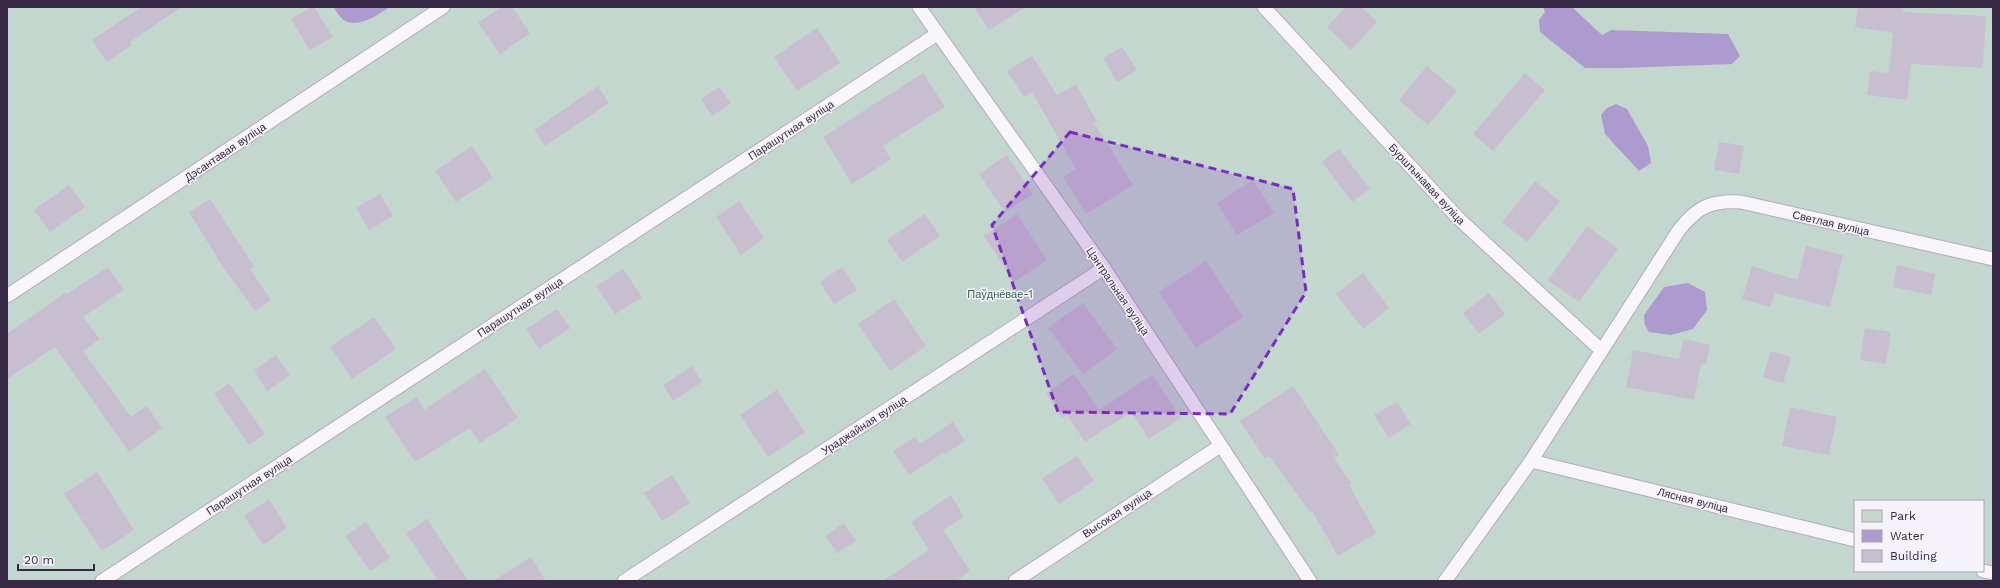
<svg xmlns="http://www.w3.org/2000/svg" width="2000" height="588" viewBox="0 0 2000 588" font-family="'Work Sans',sans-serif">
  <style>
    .green { fill: #c3d7cf; fill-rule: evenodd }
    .water { fill: #ad9bcf }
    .building { fill: #c7bfd0 }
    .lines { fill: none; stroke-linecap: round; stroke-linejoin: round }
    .lane-casing { stroke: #b2abba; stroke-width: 15 }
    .lane { stroke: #f8f6fa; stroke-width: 13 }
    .marked { fill: #7b2cbf; fill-opacity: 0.2; stroke: #7b2cbf; stroke-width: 3; stroke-dasharray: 8 5; stroke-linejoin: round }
    .labels { text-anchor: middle; stroke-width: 3; stroke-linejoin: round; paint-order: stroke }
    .street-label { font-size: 11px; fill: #372946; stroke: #f5f3f9 }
    .park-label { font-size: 11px; fill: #346353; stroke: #f5f3f9 }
  </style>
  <rect width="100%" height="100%" fill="#e7e3ec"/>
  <!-- green -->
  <path class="green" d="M 7,7 L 1993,7 L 1993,581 L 7,581 ZM 1855,501 L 1983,501 L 1983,571 L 1855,571 Z"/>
  <!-- water -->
  <g class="water">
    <path d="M 334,7 L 390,7 C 371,19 347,36 334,7 Z"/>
    <path d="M 1543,7 L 1572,7 L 1602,35 L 1611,30 L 1728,34 L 1740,56 L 1732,64 L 1623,68 L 1585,68 L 1540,32 L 1539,20 L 1545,12 Z"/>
    <path d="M 1616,104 L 1627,109 L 1648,146 L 1651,163 L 1639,171 L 1605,134 L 1601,115 L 1607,108 Z"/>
    <path d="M 1688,283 L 1705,292 L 1707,310 L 1693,329 L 1671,335 L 1649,332 L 1645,325 L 1644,315 L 1664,287 Z"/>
  </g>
  <!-- building -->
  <g class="building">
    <path d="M 141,7 L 181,7 L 130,42 L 132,45 L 107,62 L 92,40 Z"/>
    <path d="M 311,7 L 314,7 L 333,37 L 310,50 L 291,19 Z"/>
    <path d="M 501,7 L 512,7 L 530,33 L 500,54 L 478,23 Z"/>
    <path d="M 974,7 L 1026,7 L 989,30 Z"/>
    <path d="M 1346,7 L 1361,7 L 1377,22 L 1351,50 L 1327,27 Z"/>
    <path d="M 1858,7 L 1904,7 L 1903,12 L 1986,16 L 1983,68 L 1911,64 L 1907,100 L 1867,95 L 1870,71 L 1889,73 L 1893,33 L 1855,27 Z"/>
    <path d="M 817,28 L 840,63 L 797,91 L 774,57 Z"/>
    <path d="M 1122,47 L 1137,70 L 1117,82 L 1103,58 Z"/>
    <path d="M 1032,56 L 1057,95 L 1076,84 L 1097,122 L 1094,123 L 1133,185 L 1086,214 L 1063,177 L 1076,169 L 1032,92 L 1024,97 L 1007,71 Z"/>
    <path d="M 1427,66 L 1457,91 L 1428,125 L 1399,100 Z"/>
    <path d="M 923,73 L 945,107 L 883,146 L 891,159 L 852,184 L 823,137 Z"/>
    <path d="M 1525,73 L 1545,90 L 1493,151 L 1473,134 Z"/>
    <path d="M 598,86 L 609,103 L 545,146 L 534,130 Z"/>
    <path d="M 719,87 L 731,103 L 712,116 L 701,99 Z"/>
    <path d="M 1719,142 L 1744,146 L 1739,174 L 1714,170 Z"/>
    <path d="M 472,146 L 493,178 L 456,202 L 435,171 Z"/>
    <path d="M 1339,149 L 1370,189 L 1352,202 L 1322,162 Z"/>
    <path d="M 1007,155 L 1033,194 L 1005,212 L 979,174 Z"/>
    <path d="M 1253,180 L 1274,213 L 1237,235 L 1217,203 Z"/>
    <path d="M 1535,181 L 1560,201 L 1527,242 L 1502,222 Z"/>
    <path d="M 69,185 L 85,207 L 50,232 L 34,210 Z"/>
    <path d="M 380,194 L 393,216 L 369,230 L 356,208 Z"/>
    <path d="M 210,199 L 254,266 L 250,269 L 271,300 L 255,311 L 223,267 L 189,212 Z"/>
    <path d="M 739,201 L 764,238 L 741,255 L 716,217 Z"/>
    <path d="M 925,214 L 940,236 L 902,262 L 887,240 Z"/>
    <path d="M 1017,214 L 1047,260 L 1014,282 L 984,236 Z"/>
    <path d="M 1587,226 L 1618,249 L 1579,302 L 1548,280 Z"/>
    <path d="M 1806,246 L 1843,255 L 1830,307 L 1775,293 L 1770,307 L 1742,299 L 1752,266 L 1797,280 Z"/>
    <path d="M 1206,261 L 1243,317 L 1196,348 L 1159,292 Z"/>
    <path d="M 1897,265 L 1935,274 L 1931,295 L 1893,287 Z"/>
    <path d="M 108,267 L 124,290 L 83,317 L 100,339 L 83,351 L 131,417 L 147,406 L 162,428 L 129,452 L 55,347 L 7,379 L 7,334 L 66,292 L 67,294 Z"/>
    <path d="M 842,267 L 857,290 L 834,304 L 820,282 Z"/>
    <path d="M 623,269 L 642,297 L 615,314 L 596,286 Z"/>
    <path d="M 1363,273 L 1389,308 L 1363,329 L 1336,294 Z"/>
    <path d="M 1489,293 L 1505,314 L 1479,334 L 1463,313 Z"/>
    <path d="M 894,299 L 926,346 L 890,371 L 858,324 Z"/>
    <path d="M 1083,303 L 1117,349 L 1083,374 L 1048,328 Z"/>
    <path d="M 557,309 L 570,328 L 539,349 L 526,329 Z"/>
    <path d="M 374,317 L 396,349 L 352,379 L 330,347 Z"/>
    <path d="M 1865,328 L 1891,332 L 1886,364 L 1860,360 Z"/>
    <path d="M 1684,339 L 1710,345 L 1706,364 L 1701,363 L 1694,400 L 1626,387 L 1633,350 L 1679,359 Z"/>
    <path d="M 1771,351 L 1791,357 L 1783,383 L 1763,377 Z"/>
    <path d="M 276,355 L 290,375 L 267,391 L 254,370 Z"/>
    <path d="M 692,366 L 702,382 L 673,401 L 663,385 Z"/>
    <path d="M 485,369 L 518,418 L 480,443 L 470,428 L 415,462 L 385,417 L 417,397 L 424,410 Z"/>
    <path d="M 1074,374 L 1099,410 L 1152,375 L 1181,418 L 1149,439 L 1131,412 L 1085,442 L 1067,415 L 1062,418 L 1046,393 Z"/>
    <path d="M 229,383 L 265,434 L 249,445 L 214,394 Z"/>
    <path d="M 1293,386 L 1339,455 L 1334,458 L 1351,483 L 1349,485 L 1376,533 L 1338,556 L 1312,511 L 1310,512 L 1269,456 L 1265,459 L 1240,421 Z"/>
    <path d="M 777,390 L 805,432 L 768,457 L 740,415 Z"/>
    <path d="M 1397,402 L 1411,424 L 1389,438 L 1374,415 Z"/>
    <path d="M 1790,407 L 1837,417 L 1829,455 L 1782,446 Z"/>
    <path d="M 953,422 L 965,441 L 945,454 L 944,452 L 909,475 L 893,451 L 915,437 L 920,444 Z"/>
    <path d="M 1077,456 L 1094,481 L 1059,504 L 1042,478 Z"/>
    <path d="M 97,472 L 134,530 L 102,551 L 64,494 Z"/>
    <path d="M 672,475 L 690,503 L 662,521 L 644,493 Z"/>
    <path d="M 951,495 L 964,517 L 943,530 L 970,571 L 956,581 L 883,581 L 929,550 L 911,522 Z"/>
    <path d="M 269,499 L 287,528 L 263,545 L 244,516 Z"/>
    <path d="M 427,519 L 468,581 L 438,581 L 406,533 Z"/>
    <path d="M 366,522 L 390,558 L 370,571 L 345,536 Z"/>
    <path d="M 844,523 L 856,541 L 837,553 L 825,536 Z"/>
    <path d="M 531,557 L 546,581 L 493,581 Z"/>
  </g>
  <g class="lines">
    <defs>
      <g id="lane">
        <path d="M 919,7 L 1104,268 L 1310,581"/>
        <path d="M 1264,7 L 1458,218 L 1601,350"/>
        <path d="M 7,296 L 443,7"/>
        <path d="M 1531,461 L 1855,540"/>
        <path d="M 1983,571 L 1993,573"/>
        <path d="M 102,581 L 937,34"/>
        <path d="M 624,581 L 1104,268"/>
        <path d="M 1015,581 L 1220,446"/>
        <path d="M 1445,581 L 1531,461 L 1679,230 C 1697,207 1711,200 1741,202 L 1993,259"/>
      </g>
    </defs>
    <!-- lane casing -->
    <use href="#lane" class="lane-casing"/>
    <!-- lane -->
    <use href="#lane" class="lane"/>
  </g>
  <!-- marked area -->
  <path class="marked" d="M 1070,132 L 1293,189 L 1306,292 L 1230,414 L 1058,412 L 992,225 Z"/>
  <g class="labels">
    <!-- street labels -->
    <g class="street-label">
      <text transform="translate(791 130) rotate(-33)" y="4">Парашутная вуліца</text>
      <text transform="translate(225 152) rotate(-34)" y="4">Дэсантавая вуліца</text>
      <text transform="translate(1427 184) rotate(47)" y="4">Бурштынавая вуліца</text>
      <text transform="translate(1831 223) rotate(13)" y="4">Светлая вуліца</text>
      <text transform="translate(1118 291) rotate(56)" y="4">Цэнтральная вуліца</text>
      <text transform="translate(520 307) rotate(-33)" y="4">Парашутная вуліца</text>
      <text transform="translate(864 425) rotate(-33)" y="4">Ураджайная вуліца</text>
      <text transform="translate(249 485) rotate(-33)" y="4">Парашутная вуліца</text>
      <text transform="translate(1693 500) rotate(14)" y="4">Лясная вуліца</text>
      <text transform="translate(1117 513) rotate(-33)" y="4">Высокая вуліца</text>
    </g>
    <!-- park labels -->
    <g class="park-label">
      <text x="1000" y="298">Паўднёвае-1</text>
    </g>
  </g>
  <!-- border -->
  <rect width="2000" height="588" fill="none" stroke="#372946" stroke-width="16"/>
  <!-- legend -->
  <rect x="1854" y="500" width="130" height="72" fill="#f5f3f9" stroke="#a9a2b1"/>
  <rect x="1862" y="510" width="20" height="12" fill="#c3d7cf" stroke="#a9a2b1"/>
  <text x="1890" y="520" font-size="12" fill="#372946">Park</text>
  <rect x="1862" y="530" width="20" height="12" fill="#ad9bcf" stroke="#a9a2b1"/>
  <text x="1890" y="540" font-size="12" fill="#372946">Water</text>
  <rect x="1862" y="550" width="20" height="12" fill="#c7bfd0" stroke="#a9a2b1"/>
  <text x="1890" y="560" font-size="12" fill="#372946">Building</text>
  <!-- scale -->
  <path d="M18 564v6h76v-6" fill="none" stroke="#372946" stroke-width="2"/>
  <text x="24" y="564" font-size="12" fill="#372946" stroke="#f5f3f9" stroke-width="3" paint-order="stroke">20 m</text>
</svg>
